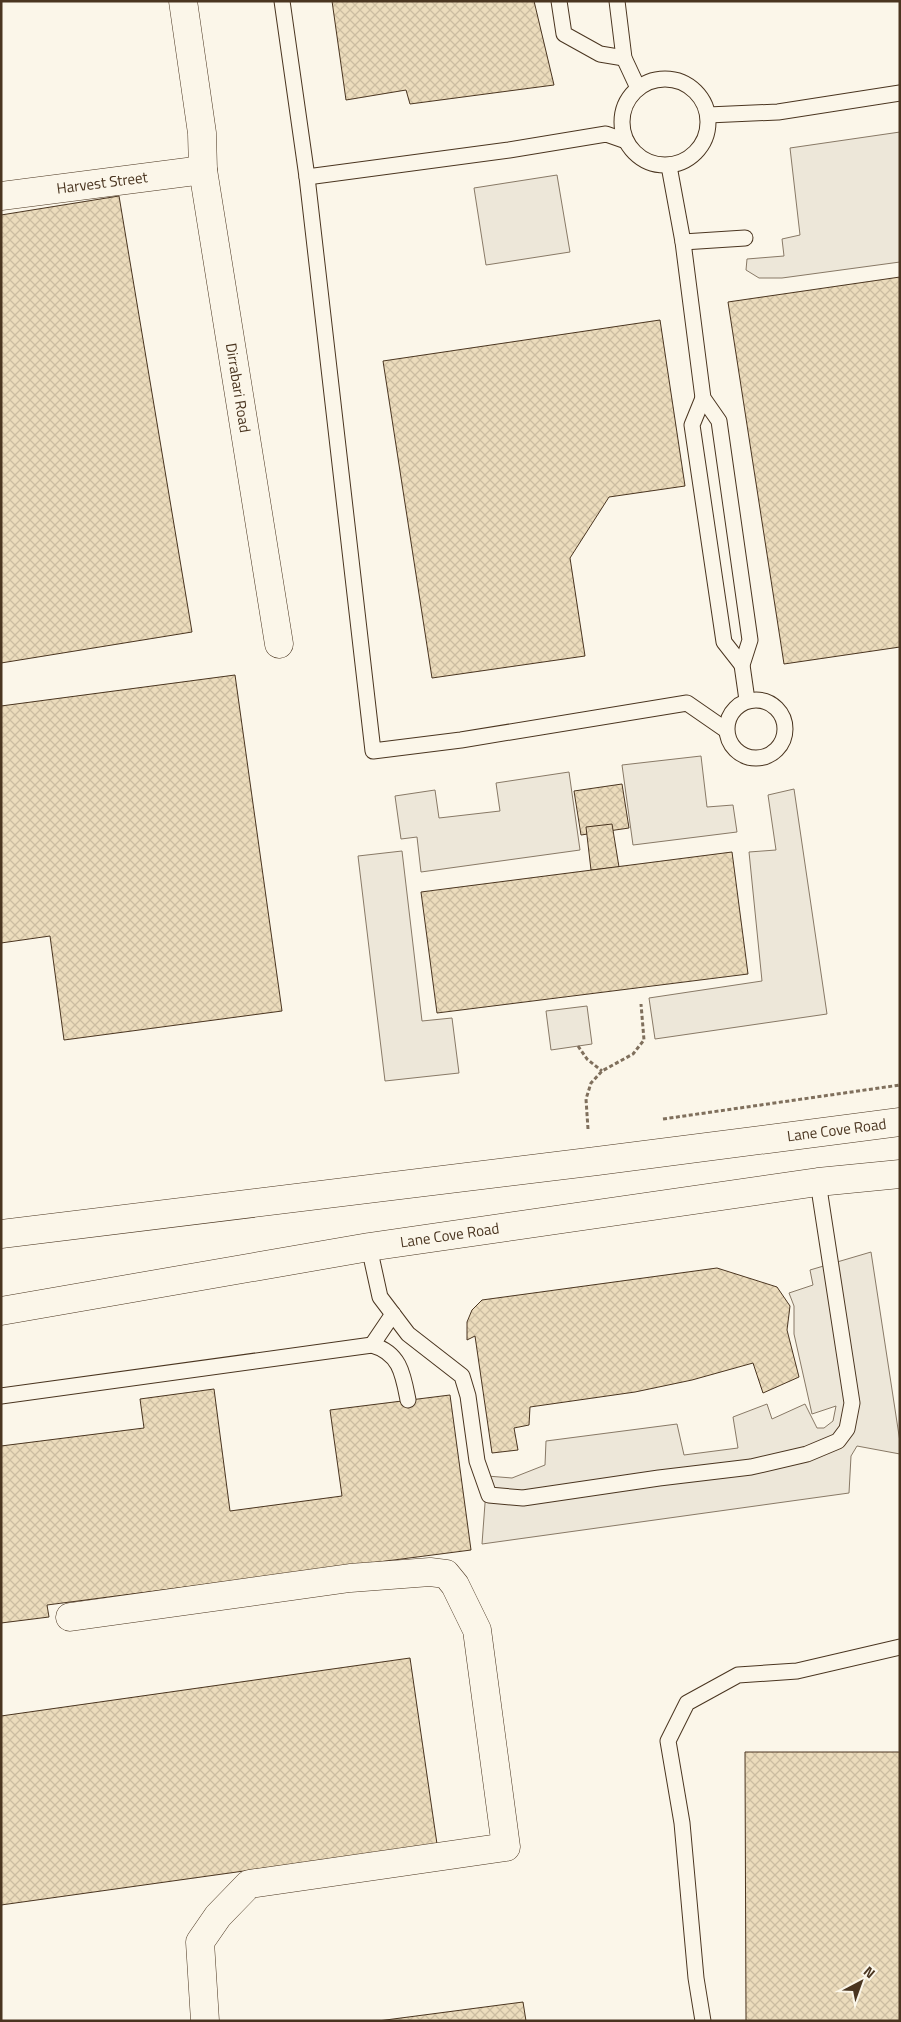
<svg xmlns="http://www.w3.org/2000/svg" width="901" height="2022" viewBox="0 0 901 2022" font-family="'Titillium Web',sans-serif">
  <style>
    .parking { fill: #ede7d9; stroke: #887966 }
    .building { fill: url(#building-cross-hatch); stroke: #4a3520 }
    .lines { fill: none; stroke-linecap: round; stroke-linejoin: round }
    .lane-casing { stroke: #4a3520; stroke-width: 17 }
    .street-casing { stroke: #4a3520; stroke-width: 29 }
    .highway-casing { stroke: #4a3520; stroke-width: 29 }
    .path { stroke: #7f6f5c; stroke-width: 3; stroke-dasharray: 4 2.5; stroke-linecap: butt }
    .lane { stroke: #fbf6e9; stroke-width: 15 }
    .street { stroke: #fbf6e9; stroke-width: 28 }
    .highway { stroke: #fbf6e9; stroke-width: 28 }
    .labels { text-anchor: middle; stroke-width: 4; stroke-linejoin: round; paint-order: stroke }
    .street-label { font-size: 15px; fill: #4a3520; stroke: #fbf6e9 }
  </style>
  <defs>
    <pattern id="building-cross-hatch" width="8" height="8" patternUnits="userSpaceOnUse" patternTransform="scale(1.25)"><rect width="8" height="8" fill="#ecdcbc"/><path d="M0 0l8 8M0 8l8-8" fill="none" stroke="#ccbda1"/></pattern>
  </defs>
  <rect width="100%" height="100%" fill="#fbf6e9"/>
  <!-- parking -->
  <g class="parking">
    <path d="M 900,132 L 900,262 L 782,278 L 759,278 L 746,270 L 747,259 L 784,256 L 782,239 L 800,235 L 790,148 Z"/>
    <path d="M 557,175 L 570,252 L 486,265 L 474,188 Z"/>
    <path d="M 701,756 L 707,807 L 733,805 L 737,832 L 633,845 L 622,765 Z"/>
    <path d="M 569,772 L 580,850 L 421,872 L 417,837 L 401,839 L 395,796 L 435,790 L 439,818 L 500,811 L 496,783 Z"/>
    <path d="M 794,789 L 827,1014 L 655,1039 L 649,998 L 762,981 L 749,852 L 776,850 L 768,795 Z"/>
    <path d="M 402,851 L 422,1021 L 452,1018 L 459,1073 L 385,1081 L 358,856 Z"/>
    <path d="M 587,1006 L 592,1044 L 551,1050 L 546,1011 Z"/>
    <path d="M 871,1252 L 900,1442 L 900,1454 L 857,1446 L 851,1456 L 849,1493 L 482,1544 L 487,1476 L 512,1478 L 545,1465 L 546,1441 L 677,1424 L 684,1455 L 738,1448 L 733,1417 L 767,1404 L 772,1419 L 805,1404 L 817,1428 L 824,1428 L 833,1421 L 836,1406 L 812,1414 L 794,1334 L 794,1306 L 789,1293 L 813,1285 L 810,1270 Z"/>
  </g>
  <!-- building -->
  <g class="building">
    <path d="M 332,1 L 534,1 L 554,85 L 410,104 L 406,90 L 346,100 Z"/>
    <path d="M 119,196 L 192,632 L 1,663 L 1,215 Z"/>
    <path d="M 900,277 L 900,647 L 784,664 L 728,302 Z"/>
    <path d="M 660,320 L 685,486 L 609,497 L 570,558 L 585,656 L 432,678 L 383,361 Z"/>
    <path d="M 235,675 L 282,1011 L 64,1040 L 50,936 L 1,943 L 1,706 Z"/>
    <path d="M 622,784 L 629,828 L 581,835 L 574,791 Z"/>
    <path d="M 612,824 L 619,867 L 591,870 L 586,827 Z"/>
    <path d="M 732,852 L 748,974 L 437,1013 L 421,892 Z"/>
    <path d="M 717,1268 L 777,1287 L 790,1306 L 787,1330 L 799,1377 L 763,1393 L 753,1363 L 692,1380 L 635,1392 L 530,1407 L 529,1425 L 514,1428 L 518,1450 L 492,1453 L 475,1336 L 467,1340 L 467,1322 L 472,1310 L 482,1300 Z"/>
    <path d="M 214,1389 L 230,1511 L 342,1496 L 330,1410 L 450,1395 L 471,1550 L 47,1605 L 49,1617 L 1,1623 L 1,1446 L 144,1428 L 140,1399 Z"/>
    <path d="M 410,1658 L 437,1844 L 1,1905 L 1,1716 Z"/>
    <path d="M 745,1752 L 900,1752 L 900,2021 L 746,2021 Z"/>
    <path d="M 523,2002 L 526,2021 L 378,2021 Z"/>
  </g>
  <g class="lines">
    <defs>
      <g id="lane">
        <path d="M 282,1 L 307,177 L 373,751 L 461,740 L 687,703 L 726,730"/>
        <path d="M 559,1 L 564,34 L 600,54 L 624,58"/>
        <path d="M 617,1 L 624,58 L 638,88"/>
        <circle cx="665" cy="122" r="43"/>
        <path d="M 708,115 L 778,112 L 900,93"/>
        <path d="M 669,166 L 683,242 L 703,398 L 719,421 L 750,640 L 742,665 L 747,700"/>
        <path d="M 307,177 L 509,150 L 606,134 L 626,141"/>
        <path d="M 683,242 L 745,238"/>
        <path d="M 703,398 L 692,425 L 724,642 L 742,665"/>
        <circle cx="756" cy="729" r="29"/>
        <path d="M 369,1247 L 380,1297 L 408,1334 L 462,1376 L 468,1396 L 477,1461 L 489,1495 L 523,1498 L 659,1478 L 751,1467 L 807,1454 L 838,1441 L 847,1429 L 852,1403 L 818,1182"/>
        <path d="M 372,1345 L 393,1314"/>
        <path d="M 1,1396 L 372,1345 C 400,1353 403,1374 408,1400"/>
        <path d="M 703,2021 L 696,1978 L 682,1823 L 668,1741 L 687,1703 L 738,1675 L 797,1671 L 900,1647"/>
      </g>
      <g id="street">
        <path id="s1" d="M 183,1 L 202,133 L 203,170 L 279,644"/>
        <path id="s2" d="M 1,196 L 203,170"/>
        <path d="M 70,1617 L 350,1578 L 430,1572 L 446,1574 L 455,1585 L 477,1630 L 506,1847 L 249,1884 L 218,1916 L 200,1942 L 205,2021"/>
      </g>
      <g id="highway">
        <path id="s3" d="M 1,1234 L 597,1161 L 900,1122"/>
        <path id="s4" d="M 1,1311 L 369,1247 L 818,1182 L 900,1174"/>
      </g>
    </defs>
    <!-- lane casing -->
    <use href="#lane" class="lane-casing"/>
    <!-- street casing -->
    <use href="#street" class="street-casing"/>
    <!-- highway casing -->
    <use href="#highway" class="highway-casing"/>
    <!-- path -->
    <g class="path">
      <path d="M 578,1046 L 587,1059 L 602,1071"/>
      <path d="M 663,1119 L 900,1085"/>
      <path d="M 588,1129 L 586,1099 L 591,1083 L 602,1071 L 633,1054 L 644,1040 L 641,1004"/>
    </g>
    <!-- lane -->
    <use href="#lane" class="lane"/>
    <!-- street -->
    <use href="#street" class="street"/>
    <!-- highway -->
    <use href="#highway" class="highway"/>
  </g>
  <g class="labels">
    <!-- street labels -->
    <g class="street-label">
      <text dy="5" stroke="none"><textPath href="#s2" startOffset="102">Harvest Street</textPath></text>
      <text dy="5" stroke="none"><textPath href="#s1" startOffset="391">Dirrabari Road</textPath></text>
      <text dy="5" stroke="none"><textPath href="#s3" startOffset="842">Lane Cove Road</textPath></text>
      <text dy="5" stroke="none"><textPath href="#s4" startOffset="455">Lane Cove Road</textPath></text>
    </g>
  </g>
  <!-- border -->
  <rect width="901" height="2022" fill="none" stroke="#4a3520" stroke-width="5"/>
  <!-- north arrow -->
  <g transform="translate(861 1982) rotate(41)" stroke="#fbf6e9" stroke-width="4" paint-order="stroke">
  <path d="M0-4L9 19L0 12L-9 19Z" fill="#4a3520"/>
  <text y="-8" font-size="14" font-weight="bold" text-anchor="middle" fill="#4a3520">N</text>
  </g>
</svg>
